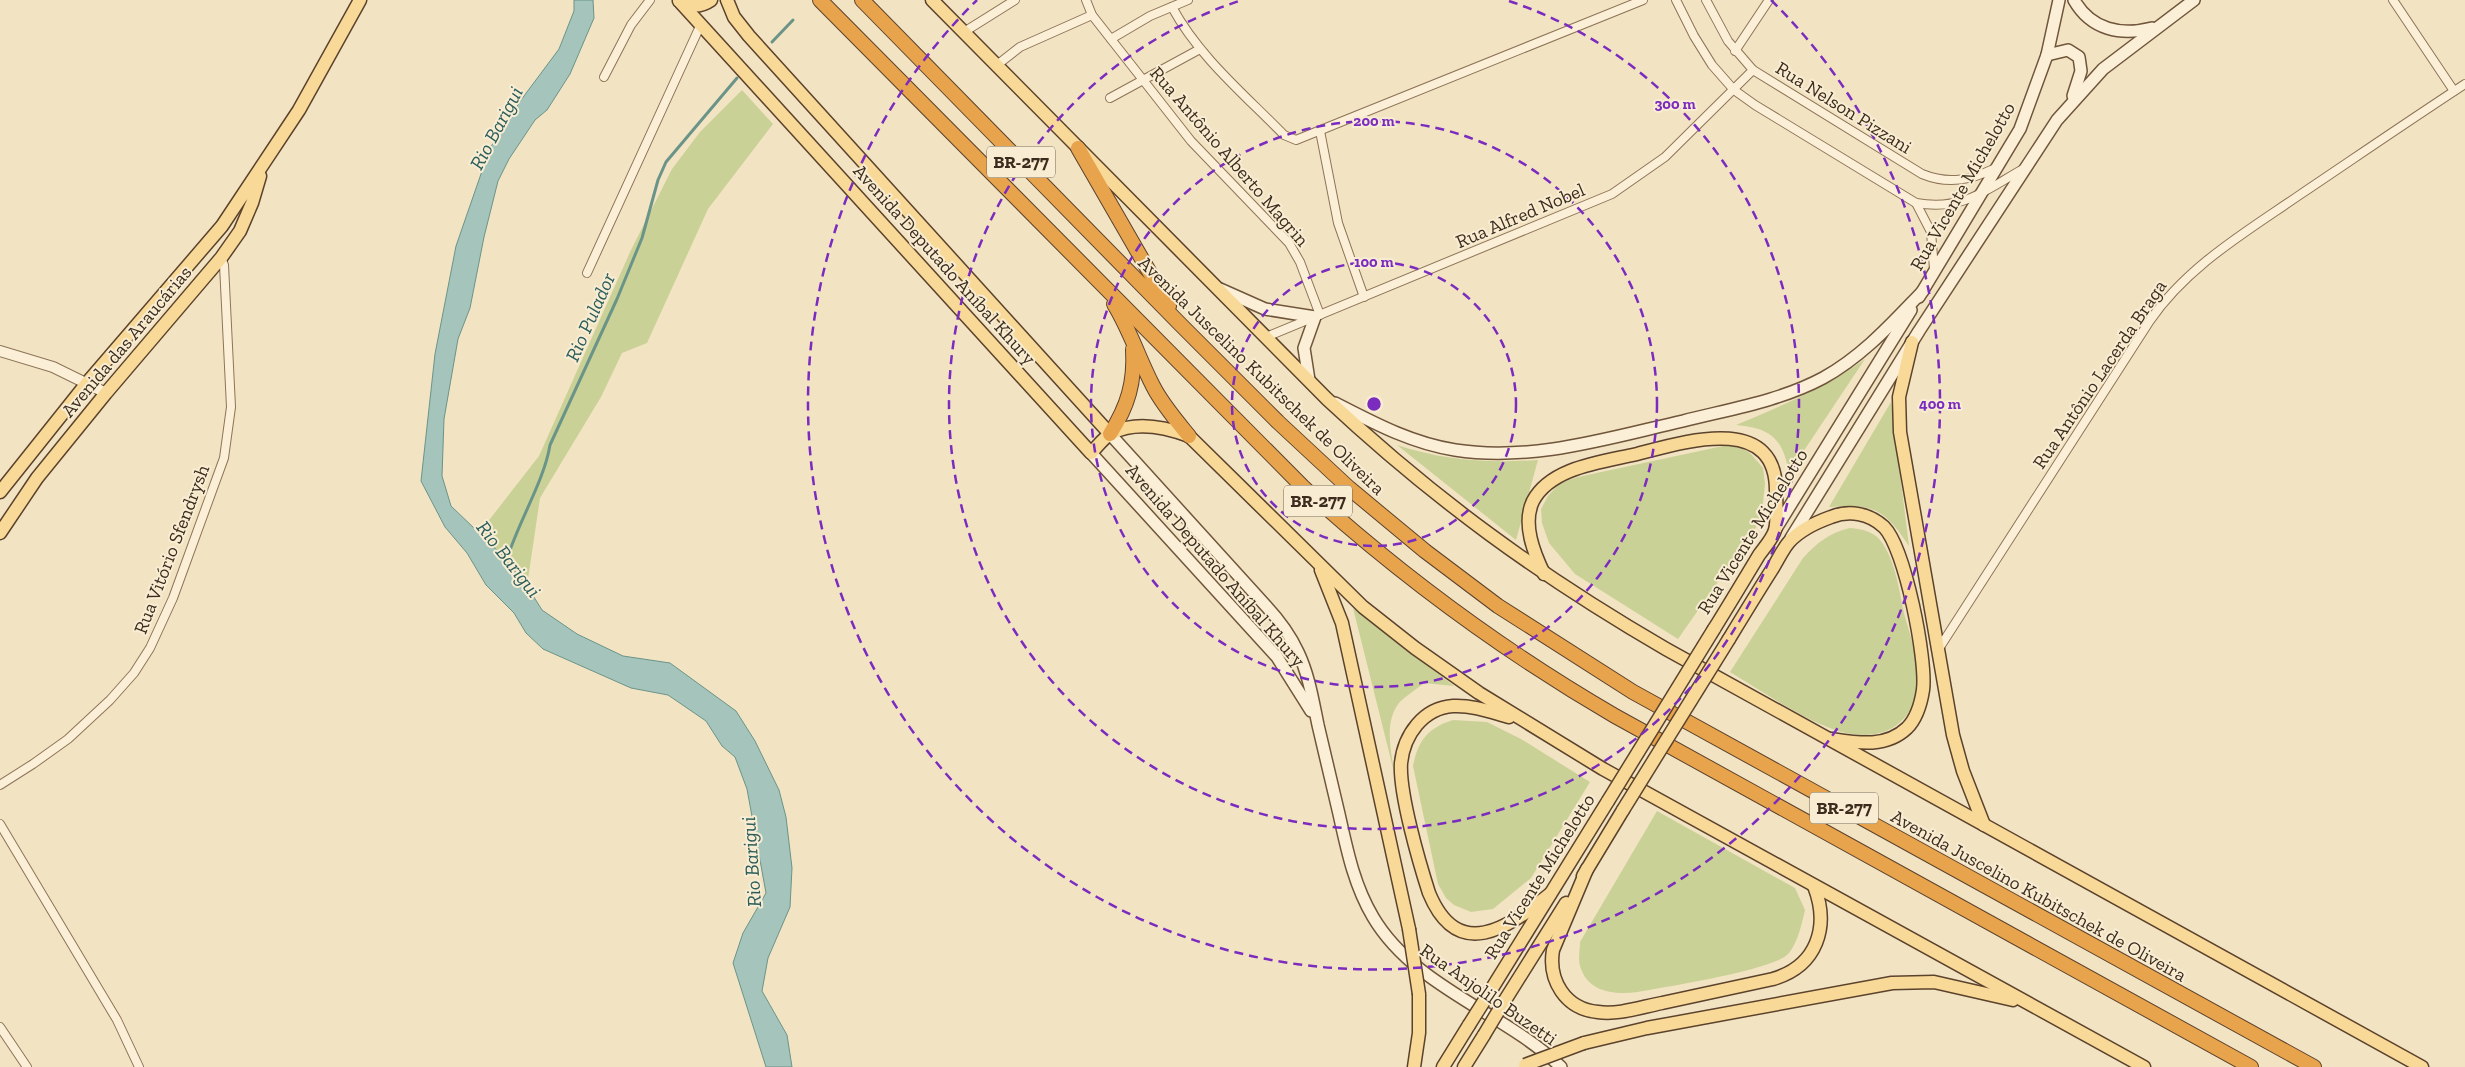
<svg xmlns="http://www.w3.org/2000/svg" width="2465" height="1067" viewBox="0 0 2465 1067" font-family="'Zilla Slab',serif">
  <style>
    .green { fill: #cad196 }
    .water { fill: #a5c4bb; stroke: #6b9489 }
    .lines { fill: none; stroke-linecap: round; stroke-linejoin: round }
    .stream { stroke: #6b9489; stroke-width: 3 }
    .minor-casing { stroke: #8e7458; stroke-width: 10 }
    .tertiary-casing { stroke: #8e7458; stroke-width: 12 }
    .secondary-casing { stroke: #70553b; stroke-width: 14 }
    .primary-casing { stroke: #5b422c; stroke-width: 15 }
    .motorway-casing { stroke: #5b422c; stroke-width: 16 }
    .minor { stroke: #fbf0d7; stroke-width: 8 }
    .tertiary { stroke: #fbf0d7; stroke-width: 10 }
    .secondary { stroke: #fbf0d7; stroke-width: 11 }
    .primary { stroke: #f8d998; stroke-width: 12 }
    .motorway { stroke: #e8a34d; stroke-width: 14 }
    .primary-bridge-casing { stroke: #5b422c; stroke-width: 15; stroke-linecap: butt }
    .primary-bridge { stroke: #f8d998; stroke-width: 12 }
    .ring { fill: none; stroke: #7b2cbf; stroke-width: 2.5; stroke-dasharray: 9 6 }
    .labels { text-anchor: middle; stroke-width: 4; stroke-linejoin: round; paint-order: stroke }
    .shield { fill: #f8edd3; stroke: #746654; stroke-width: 1 }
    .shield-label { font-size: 18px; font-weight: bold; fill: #3c2c1d }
    .street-label { font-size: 19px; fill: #3c2c1d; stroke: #f8edd3 }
    .water-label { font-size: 20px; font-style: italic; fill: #2b5d5a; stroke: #f8edd3 }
    .centre { fill: #7b2cbf; stroke: #f8edd3; stroke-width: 2.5 }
    .ring-label { font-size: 15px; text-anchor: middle; font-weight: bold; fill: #7b2cbf; stroke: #f8edd3; stroke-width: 4; stroke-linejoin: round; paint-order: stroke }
  </style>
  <rect width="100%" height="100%" fill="#f2e3c3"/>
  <!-- green -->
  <g class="green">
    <path d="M 742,90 L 773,124 L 708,209 L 647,343 L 622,353 L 601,397 L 540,498 L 527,586 L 479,533 L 539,456 L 631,250 L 672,169 L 700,132 Z"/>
    <path d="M 1865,359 L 1789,473 C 1783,438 1770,428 1736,425 C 1781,406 1825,388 1865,359 Z"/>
    <path d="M 1891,402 L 1909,546 C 1884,508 1873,504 1829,507 Z"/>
    <path d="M 1397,445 C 1446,461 1487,463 1538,460 L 1516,540 Z"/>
    <path d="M 1723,446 L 1740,447 L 1750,453 L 1763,468 L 1765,484 L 1761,520 L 1678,639 L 1575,574 L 1549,543 L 1542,523 L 1541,509 L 1548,496 L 1560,483 L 1578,477 Z"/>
    <path d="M 1850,528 C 1863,529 1876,532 1883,544 C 1896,564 1899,590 1904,613 C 1910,636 1921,664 1917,688 C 1912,723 1886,739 1852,734 C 1818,730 1762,691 1730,672 L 1803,558 C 1818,542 1829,533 1850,528 Z"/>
    <path d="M 1353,608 L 1454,686 L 1424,683 C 1416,690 1405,696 1399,703 C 1384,722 1391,750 1394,772 Z"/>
    <path d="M 1453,720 L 1487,722 L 1521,739 L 1590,782 L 1531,878 L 1493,909 L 1471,912 L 1454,905 L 1446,898 L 1438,884 L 1413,766 C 1418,740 1428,728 1453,720 Z"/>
    <path d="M 1657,811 L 1795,888 L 1805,910 C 1802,923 1798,942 1789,953 C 1776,970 1665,987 1638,992 C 1615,995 1588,993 1580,966 C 1578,959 1580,949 1580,942 Z"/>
  </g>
  <!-- water -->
  <path class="water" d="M 574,0 L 593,0 L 594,18 L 570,74 L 547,110 L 535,120 L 509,159 L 498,181 L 484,237 L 470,308 L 458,339 L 444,419 L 442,476 L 451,506 L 501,554 L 527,586 L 542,610 L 577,634 L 623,656 L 670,663 L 736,711 L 755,741 L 779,790 L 786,817 L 792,868 L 790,907 L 768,958 L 762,991 L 787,1035 L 792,1067 L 766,1067 L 733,963 L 743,933 L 766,893 L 747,789 L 735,757 L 722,746 L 706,721 L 668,695 L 631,688 L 543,649 L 526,633 L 514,613 L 486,585 L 467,553 L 445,527 L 421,481 L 435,354 L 456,246 L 490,148 L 521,100 L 559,49 L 574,11 Z"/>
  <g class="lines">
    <!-- stream -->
    <g class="stream">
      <path d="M 772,42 L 793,20"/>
      <path d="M 506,562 C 517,524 544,482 550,445 L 617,299 L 642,238 L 658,180 L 666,162 L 737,78"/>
    </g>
    <defs>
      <g id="minor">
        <path d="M 1086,0 L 1092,15 L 1191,141 L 1289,243 L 1300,262 L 1320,315"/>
        <path d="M 1676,0 L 1694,36 L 1712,65 L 1734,90 L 1755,105 L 1916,203 C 1963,211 1984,191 2023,169"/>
        <path d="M 1706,0 L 1728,41 L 1753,70 L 1922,174 C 1949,185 1970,180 1996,168"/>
        <path d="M 2393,0 L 2454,91"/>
        <path d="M 1172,7 C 1199,57 1245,95 1284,135 L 1296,140 L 1643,0"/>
        <path d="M 964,32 L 1015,0"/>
        <path d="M 1111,39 L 1150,16 L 1188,0"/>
        <path d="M 1735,51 L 1769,0"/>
        <path d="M 997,65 L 1020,47 L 1092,15"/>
        <path d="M 604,77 L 631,25 L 650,0"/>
        <path d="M 1110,98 L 1200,49"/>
        <path d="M 1320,131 L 1338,223 L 1364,297"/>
        <path d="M 1916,203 L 1931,232 L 1934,269"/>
        <path d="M 587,273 L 701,24"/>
        <path d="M 1266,337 L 1612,194 L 1665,157 L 1753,70"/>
        <path d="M 1938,650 L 2149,322 C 2187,266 2246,232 2301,194 C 2356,157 2410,120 2465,84"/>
        <path d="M 0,785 L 33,764 L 68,739 L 110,700 L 134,673 L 150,648 L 173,598 L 224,458 L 231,407 L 224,265 L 221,258"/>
        <path d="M 0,824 L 117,1020 L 139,1067"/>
        <path d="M 0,1027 L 27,1067"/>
      </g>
      <path id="tertiary" d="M 0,351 L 53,367 L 106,393"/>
      <g id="secondary">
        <path d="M 2074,0 C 2091,30 2121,36 2152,28"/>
        <path d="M 2047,55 L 2068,50 L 2079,57 L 2081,71 L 2073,96"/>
        <path d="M 1220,289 L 1265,309 L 1315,317 L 1304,348 L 1309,380"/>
        <path d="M 1919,297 L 2020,129 L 2047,55 L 2059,0"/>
        <path d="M 1335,403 C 1374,423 1411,443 1455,450 C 1532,462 1608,438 1683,421 C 1730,409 1780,401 1823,378 C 1863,356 1892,323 1923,291"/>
        <path d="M 1110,434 L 1266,606 C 1279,620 1290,635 1298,652 C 1309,675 1313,701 1318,725 C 1325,755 1332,784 1339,814 C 1347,850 1354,885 1373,917 C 1415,988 1504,1012 1561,1067"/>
        <path d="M 1091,453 L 1277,657 L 1311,711"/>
        <path d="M 1775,530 L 1911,310"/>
        <path d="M 1791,538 L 1919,331 L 2057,120 L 2103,69 L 2194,0"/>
      </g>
      <g id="primary">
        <path d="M 727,0 L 734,17 L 749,36 L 1110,434"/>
        <path d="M 932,0 L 1327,399 C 1434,499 1540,576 1666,649 L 2422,1067"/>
        <path d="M 679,1 C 690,7 701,7 711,0"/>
        <path d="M 681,3 L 1091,453 C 1097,447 1104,437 1112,433 C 1136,421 1165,427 1189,436 L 1363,607 L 1415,648 L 1479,693 L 1603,769 L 2144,1067"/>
        <path d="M 1912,342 L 1899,397 L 1900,432 L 1953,735 L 1963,771 L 1984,825"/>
        <path d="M 0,492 L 87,383 L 222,226 L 299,110 L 360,0"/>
        <path d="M 0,533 L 37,478 L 106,393 L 221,258 L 240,231 L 252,203 L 260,176"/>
        <path d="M 1321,570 L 1342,623 L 1409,929"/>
        <path d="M 1544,574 C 1534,553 1522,524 1533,501 C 1551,467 1603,462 1637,454 C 1683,442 1777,412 1776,492 C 1776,503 1778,519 1775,530 C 1773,538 1764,548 1759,555 C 1744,580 1729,605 1714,629"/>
        <path d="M 1729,639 C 1743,616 1757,593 1771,571 C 1777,562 1782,550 1789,542 C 1799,531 1817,522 1831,517 C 1849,510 1869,513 1884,527 C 1905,548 1927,660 1923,690 C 1921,703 1917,718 1907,728 C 1886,748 1858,743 1832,739"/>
        <path d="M 1509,717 C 1491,712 1473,705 1453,706 C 1423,708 1404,735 1401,763 C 1399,793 1419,862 1429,893 C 1458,963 1508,928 1550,894"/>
        <path d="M 1587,869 L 1553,950 C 1548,980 1565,1009 1598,1012 C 1619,1015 1641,1007 1662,1003 C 1699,995 1736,987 1773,979 C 1817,966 1830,927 1814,886"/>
        <path d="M 1583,876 L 1623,810"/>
        <path d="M 1486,998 L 1608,801"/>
        <path d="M 1502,1005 L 1566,903"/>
        <path d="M 1584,1043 L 1647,1028 L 1892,983 L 1934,982 L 2013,1000"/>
        <path d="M 1414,1067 L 1419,1033 L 1419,994"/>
        <path d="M 1443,1067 L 1469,1025"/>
        <path d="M 1464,1067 L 1484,1035"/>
      </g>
      <g id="motorway">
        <path d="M 820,0 L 1303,487 C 1399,574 1503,651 1615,716 L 2251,1067"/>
        <path d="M 862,0 L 1180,324 L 1278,422 L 1349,488 L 1425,551 L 1498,606 L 1633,692 L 2314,1067"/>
        <path d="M 1078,148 L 1169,306"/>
        <path d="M 1114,304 C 1130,330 1139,359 1153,386 C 1162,404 1176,420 1189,436"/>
        <path d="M 1110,434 C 1128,406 1135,382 1133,349"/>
      </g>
    </defs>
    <!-- minor casing -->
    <use href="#minor" class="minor-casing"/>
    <!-- tertiary casing -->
    <use href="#tertiary" class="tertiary-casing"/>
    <!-- secondary casing -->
    <use href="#secondary" class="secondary-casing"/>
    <!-- primary casing -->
    <use href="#primary" class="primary-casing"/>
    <!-- motorway casing -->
    <use href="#motorway" class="motorway-casing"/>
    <!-- minor -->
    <use href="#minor" class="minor"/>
    <!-- tertiary -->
    <use href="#tertiary" class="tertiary"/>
    <!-- secondary -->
    <use href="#secondary" class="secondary"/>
    <!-- primary -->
    <use href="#primary" class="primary"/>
    <!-- motorway -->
    <use href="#motorway" class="motorway"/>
    <defs>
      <g id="primary-bridge">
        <path d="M 1608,801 L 1714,629"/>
        <path d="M 1623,810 L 1729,639"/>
        <path d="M 1409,929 L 1419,994"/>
        <path d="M 1469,1025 L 1486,998"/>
        <path d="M 1484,1035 L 1502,1005"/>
        <path d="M 1525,1065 L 1584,1043"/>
      </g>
    </defs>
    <!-- primary-bridge casing -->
    <use href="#primary-bridge" class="primary-bridge-casing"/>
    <!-- primary-bridge -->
    <use href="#primary-bridge" class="primary-bridge"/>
  </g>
  <!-- distance rings -->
  <g class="ring">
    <circle cx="1374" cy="404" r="142"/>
    <circle cx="1374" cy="404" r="283"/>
    <path d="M1509 1A425 425 0 1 1 1239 1"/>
    <path d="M1771 0A566 566 0 1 1 977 0"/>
  </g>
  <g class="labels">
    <!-- shield labels -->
    <g class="shield">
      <rect x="987" y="146.5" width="68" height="31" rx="4"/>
      <rect x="1284" y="485.5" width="68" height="31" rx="4"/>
      <rect x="1810" y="792.5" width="68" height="31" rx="4"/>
    </g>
    <g class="shield-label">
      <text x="1021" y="168">BR-277</text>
      <text x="1318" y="507">BR-277</text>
      <text x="1844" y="814">BR-277</text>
    </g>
    <!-- street labels -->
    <g class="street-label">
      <text transform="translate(1844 107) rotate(32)" y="7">Rua Nelson Pizzani</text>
      <text transform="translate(1230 156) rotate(49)" y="7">Rua Antônio Alberto Magrin</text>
      <text transform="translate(1962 186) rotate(-60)" y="7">Rua Vicente Michelotto</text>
      <text transform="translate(1520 215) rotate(-23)" y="7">Rua Alfred Nobel</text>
      <text transform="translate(945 264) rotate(48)" y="7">Avenida Deputado Aníbal Khury</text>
      <text transform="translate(126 341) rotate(-50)" y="7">Avenida das Araucárias</text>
      <text transform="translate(2099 374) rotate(-56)" y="7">Rua Antônio Lacerda Braga</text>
      <text transform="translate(1262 375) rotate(44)" y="7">Avenida Juscelino Kubitschek de Oliveira</text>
      <text transform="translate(1752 531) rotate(-58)" y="7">Rua Vicente Michelotto</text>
      <text transform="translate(171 549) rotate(-69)" y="7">Rua Vitório Sfendrysh</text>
      <text transform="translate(1216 565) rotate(49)" y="7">Avenida Deputado Aníbal Khury</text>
      <text transform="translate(1539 876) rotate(-58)" y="7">Rua Vicente Michelotto</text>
      <text transform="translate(2039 895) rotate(29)" y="7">Avenida Juscelino Kubitschek de Oliveira</text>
      <text transform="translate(1489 994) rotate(35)" y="7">Rua Anjolilo Buzetti</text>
    </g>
    <!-- water labels -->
    <g class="water-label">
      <text transform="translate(496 128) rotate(-62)" y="7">Rio Barigui</text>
      <text transform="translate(590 317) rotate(-66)" y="7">Rio Pulador</text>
      <text transform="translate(509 559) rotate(52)" y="7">Rio Barigui</text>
      <text transform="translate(751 862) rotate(-94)" y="7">Rio Barigui</text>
    </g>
  </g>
  <circle cx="1374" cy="404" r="8" class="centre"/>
  <g class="ring-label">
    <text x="1675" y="109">300 m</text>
    <text x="1374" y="126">200 m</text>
    <text x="1374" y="267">100 m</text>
    <text x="1940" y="409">400 m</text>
  </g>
</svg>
